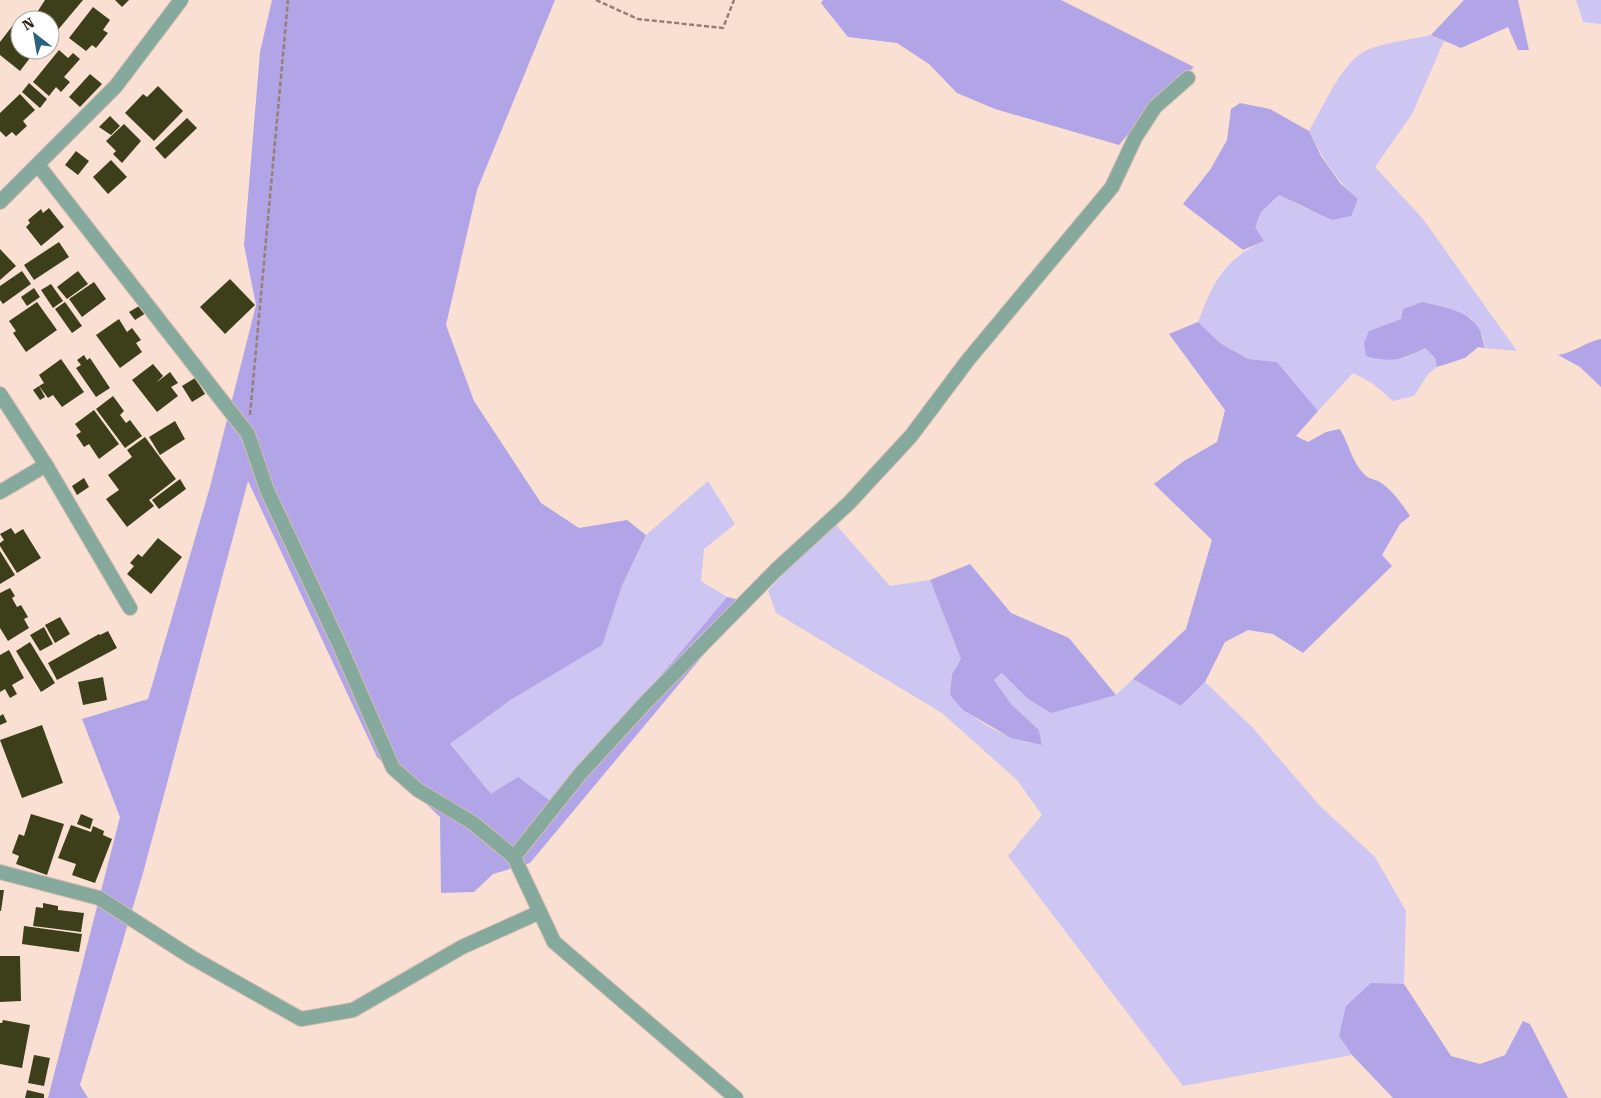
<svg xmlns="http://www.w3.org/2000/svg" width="1601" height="1098" viewBox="0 0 1601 1098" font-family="'Roboto Serif',serif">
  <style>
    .green { fill: #cdc5f2 }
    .forest { fill: #b1a4e7 }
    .building { fill: #3d3f1a }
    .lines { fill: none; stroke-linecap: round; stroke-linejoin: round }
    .minor-casing { stroke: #d4bdb0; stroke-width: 16 }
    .path { stroke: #948074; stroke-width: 2.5; stroke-dasharray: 5 2.5; stroke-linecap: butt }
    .minor { stroke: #85a99d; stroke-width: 14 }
  </style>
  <rect width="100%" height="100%" fill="#f9e0d2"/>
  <!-- green -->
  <g class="green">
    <path d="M 1576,0 L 1601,0 L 1601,24 L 1583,22 Z"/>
    <path d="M 1431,35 L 1444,41 L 1412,114 L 1375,167 L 1423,219 L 1517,351 L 1484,348 L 1483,336 L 1471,318 L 1422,302 L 1403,310 L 1401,319 L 1369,331 L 1405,358 L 1425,348 L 1435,358 L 1437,367 L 1428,374 L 1414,396 L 1393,401 L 1372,383 L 1353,373 L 1318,411 L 1277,362 L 1248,359 L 1220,343 L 1198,322 C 1213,283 1224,259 1264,241 L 1254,227 L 1261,212 L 1279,195 L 1307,209 L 1358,199 C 1335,179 1322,158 1309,131 C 1322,109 1343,60 1367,50 C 1386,42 1410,40 1431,35 Z"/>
    <path d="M 708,481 L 735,524 L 704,549 L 701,581 L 727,597 L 553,803 L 491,794 L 450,744 L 512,699 L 621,588 L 646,535 Z"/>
    <path d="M 836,525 L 890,586 L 930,580 L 961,659 L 952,674 L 950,695 C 972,720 1008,742 1042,744 L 1039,730 L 1012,705 L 994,680 L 1003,673 L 1027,698 L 1116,695 L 1133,679 L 1181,706 L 1205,682 L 1252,727 L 1320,806 L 1375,857 L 1406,911 L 1404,984 L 1371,984 L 1339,1036 L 1352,1055 L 1183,1086 L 1008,856 L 1042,815 L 1017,780 L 942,713 L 776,613 L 768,591 L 803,551 Z"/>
  </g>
  <!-- forest -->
  <g class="forest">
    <path d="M 272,0 L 555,0 L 477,190 L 446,325 L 474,401 L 541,503 L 579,528 L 627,520 L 646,535 L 621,588 L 602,645 L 512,699 L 450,744 L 491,794 L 518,777 L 553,803 L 727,597 L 736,599 L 740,611 L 530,863 L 493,874 L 474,892 L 441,893 L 440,817 L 377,757 L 248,481 L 143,873 L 80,1085 L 88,1098 L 48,1098 L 120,817 L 82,719 L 148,699 L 210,487 L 256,305 L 244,245 L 260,52 Z"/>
    <path d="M 823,0 L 1061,0 L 1194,67 L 1151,107 L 1119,145 L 995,109 L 957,93 L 929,64 L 897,43 L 848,37 L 821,3 Z"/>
    <path d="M 1464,0 L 1518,0 L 1529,50 L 1518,50 L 1508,27 L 1461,48 L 1431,35 Z"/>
    <path d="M 1240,103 L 1270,109 L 1309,131 L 1321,156 L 1340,183 L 1358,199 L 1351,216 L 1332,220 L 1279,195 L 1261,212 L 1255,227 L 1264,241 L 1243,250 L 1183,204 L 1210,170 L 1227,140 L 1231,109 Z"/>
    <path d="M 1422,302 C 1451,309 1482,312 1484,348 L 1478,347 L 1465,358 L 1437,367 L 1435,358 L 1425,348 C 1402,360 1391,363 1366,356 L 1364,343 L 1369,331 L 1401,319 L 1403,309 Z"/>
    <path d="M 1198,322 L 1220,343 L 1248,359 L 1277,362 L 1318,411 L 1296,436 L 1308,442 L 1326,432 L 1340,429 C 1349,444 1352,462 1364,474 C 1367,478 1373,479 1378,481 C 1391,488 1402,504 1410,516 L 1400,524 L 1382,555 L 1392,566 L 1303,653 L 1273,634 L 1248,630 L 1225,642 L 1205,682 L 1181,706 L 1133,679 L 1186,629 L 1212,540 L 1154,484 L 1184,461 L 1217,442 L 1225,410 L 1169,334 Z"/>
    <path d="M 1601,339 L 1601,387 L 1580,367 L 1558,355 C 1574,353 1585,342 1601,339 Z"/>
    <path d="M 970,564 L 1011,613 L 1069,638 L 1116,695 L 1051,713 L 1027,698 L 1002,673 L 994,680 L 1012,705 L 1039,730 L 1042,745 L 1011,738 L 963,710 L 950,695 L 952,674 L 961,659 L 930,580 Z"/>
    <path d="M 1371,983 L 1404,984 L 1451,1056 L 1480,1064 L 1505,1055 L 1523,1021 L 1530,1024 L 1568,1098 L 1393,1098 L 1352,1055 L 1339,1036 L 1346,1006 Z"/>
  </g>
  <!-- building -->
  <g class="building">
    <path d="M 45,0 L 83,0 L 57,31 L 50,26 L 50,20 L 43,20 L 36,14 Z"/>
    <path d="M 115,0 L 129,0 L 122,7 Z"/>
    <path d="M 93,7 L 110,20 L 103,30 L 108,33 L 96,48 L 92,45 L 86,51 L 69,38 Z"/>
    <path d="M 20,16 L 26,20 L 20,20 L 20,50 L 36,50 L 20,71 L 0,55 L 0,42 Z"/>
    <path d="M 59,50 L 68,58 L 73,53 L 80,59 L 64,77 L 70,82 L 61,92 L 56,87 L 49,96 L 33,82 Z"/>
    <path d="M 90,74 L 102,84 L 80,107 L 69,97 Z"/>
    <path d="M 29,83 L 47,99 L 40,108 L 22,92 Z"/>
    <path d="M 158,86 L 183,111 L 154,141 L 125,113 L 143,94 L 147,97 Z"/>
    <path d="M 20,94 L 35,110 L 23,121 L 27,126 L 16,136 L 12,132 L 6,137 L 0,131 L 0,113 Z"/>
    <path d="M 110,116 L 120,126 L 111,135 L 99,127 Z"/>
    <path d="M 187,118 L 197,128 L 165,159 L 155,148 Z"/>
    <path d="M 124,124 L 141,141 L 122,163 L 113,154 L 116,151 L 106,141 Z"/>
    <path d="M 76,151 L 89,161 L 78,175 L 65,165 Z"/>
    <path d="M 111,160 L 127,177 L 108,194 L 93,177 Z"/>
    <path d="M 49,208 L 64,227 L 41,246 L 26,227 L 30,223 L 28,220 L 41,209 L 43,213 Z"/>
    <path d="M 59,242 L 69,257 L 34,280 L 24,265 Z"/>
    <path d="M 0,249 L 16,266 L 0,280 Z"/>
    <path d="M 22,271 L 31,284 L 3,304 L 0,300 L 0,286 Z"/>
    <path d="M 78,271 L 88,284 L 67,299 L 57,287 Z"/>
    <path d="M 230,279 L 255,305 L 225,334 L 200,307 Z"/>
    <path d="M 94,282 L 106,299 L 82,317 L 69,299 Z"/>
    <path d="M 51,284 L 63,301 L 53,308 L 41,290 Z"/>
    <path d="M 34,288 L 40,297 L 27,306 L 21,297 Z"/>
    <path d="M 37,302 L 57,330 L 26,352 L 13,333 L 16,331 L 9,321 Z"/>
    <path d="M 65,302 L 82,326 L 72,333 L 55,309 Z"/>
    <path d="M 141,305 L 146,313 L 135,320 L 129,312 Z"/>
    <path d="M 119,319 L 127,332 L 132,328 L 141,340 L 136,343 L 142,352 L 120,368 L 96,335 Z"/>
    <path d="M 84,355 L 87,360 L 90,358 L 110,388 L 96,397 L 76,368 L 81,365 L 77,360 Z"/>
    <path d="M 61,359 L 84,392 L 62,407 L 53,395 L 48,398 L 39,386 L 44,383 L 39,375 Z"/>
    <path d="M 153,364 L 163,376 L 156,383 L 170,372 L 178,383 L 171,387 L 178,396 L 157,412 L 132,380 Z"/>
    <path d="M 195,378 L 205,394 L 192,402 L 182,386 Z"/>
    <path d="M 39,386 L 45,397 L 40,400 L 33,390 Z"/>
    <path d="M 113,396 L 124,411 L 120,415 L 126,423 L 130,420 L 142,436 L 125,448 L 96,409 Z"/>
    <path d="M 94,410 L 119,444 L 99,459 L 89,444 L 84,447 L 76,435 L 81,432 L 75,424 Z"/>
    <path d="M 175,421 L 185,439 L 160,455 L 149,437 Z"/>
    <path d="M 145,437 L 176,479 L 149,500 L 154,506 L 127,527 L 106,499 L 119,490 L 108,475 L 132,457 L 127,450 Z"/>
    <path d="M 84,478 L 89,487 L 77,495 L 72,486 Z"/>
    <path d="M 180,479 L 186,489 L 159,509 L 152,500 Z"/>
    <path d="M 11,528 L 15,534 L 23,529 L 41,558 L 17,573 L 0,546 L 0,543 L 4,540 L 0,534 Z"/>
    <path d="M 158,538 L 182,557 L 151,594 L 127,574 L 134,566 L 130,563 L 138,554 L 142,557 Z"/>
    <path d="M 0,551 L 15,575 L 0,584 Z"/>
    <path d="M 10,588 L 15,596 L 12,598 L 17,607 L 21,605 L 28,617 L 24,619 L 29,628 L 8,641 L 0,628 L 0,593 Z"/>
    <path d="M 60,617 L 70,634 L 55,643 L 45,625 Z"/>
    <path d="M 44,627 L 53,644 L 40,651 L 30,635 Z"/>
    <path d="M 108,631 L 117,648 L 57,680 L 48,663 L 99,634 L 100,635 Z"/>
    <path d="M 30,642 L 55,683 L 41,692 L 16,651 Z"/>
    <path d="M 9,650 L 24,678 L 12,685 L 17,694 L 10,698 L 5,689 L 0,692 L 0,655 Z"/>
    <path d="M 103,677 L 107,700 L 83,705 L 78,682 Z"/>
    <path d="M 3,714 L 7,722 L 0,725 L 0,716 Z"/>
    <path d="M 42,725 L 63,783 L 22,798 L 0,740 Z"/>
    <path d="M 31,814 L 64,824 L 47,875 L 16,864 L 19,856 L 12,853 L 19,834 L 24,836 Z"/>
    <path d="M 81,814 L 93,819 L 90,829 L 77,824 Z"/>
    <path d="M 71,825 L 91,832 L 93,826 L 104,831 L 103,835 L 112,839 L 95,883 L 72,875 L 76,864 L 58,858 Z"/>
    <path d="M 0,890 L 4,890 L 1,911 L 0,911 Z"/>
    <path d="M 43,903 L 58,906 L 58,910 L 84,913 L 81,932 L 33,926 L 36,907 L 43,908 Z"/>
    <path d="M 24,926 L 82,934 L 79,952 L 22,944 Z"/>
    <path d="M 0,956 L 20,956 L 21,1001 L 0,1002 Z"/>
    <path d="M 3,1020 L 30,1025 L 22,1068 L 0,1064 L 0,1023 L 2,1023 Z"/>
    <path d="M 34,1055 L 50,1058 L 44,1086 L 28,1083 Z"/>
    <path d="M 27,1090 L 44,1094 L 44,1098 L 25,1098 Z"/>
  </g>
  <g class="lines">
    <defs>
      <g id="minor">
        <path d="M 38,165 L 248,434 L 267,490 L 340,646 L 393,768 L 418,790 L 473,823 L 514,857 L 554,942 L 736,1098"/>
        <path d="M 0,202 L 116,86 L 181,0"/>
        <path d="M 0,394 L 46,465 L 130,608"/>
        <path d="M 0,492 L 46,465"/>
        <path d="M 514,857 L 581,773 L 647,701 L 776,570 L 849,503 L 911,436 L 968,360 L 1112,187 L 1135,138 L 1155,107 L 1188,78"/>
        <path d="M 0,872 L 99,898 L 191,957 L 301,1019 L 353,1010 L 462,947 L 540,912"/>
      </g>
    </defs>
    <!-- minor casing -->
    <use href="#minor" class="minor-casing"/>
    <!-- path -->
    <g class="path">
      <path d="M 596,0 L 638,19 L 723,28 L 734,0"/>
      <path d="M 250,415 L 288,0"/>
    </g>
    <!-- minor -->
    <use href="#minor" class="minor"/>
  </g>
  <!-- north arrow -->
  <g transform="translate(35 35) rotate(329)"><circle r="24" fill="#ffffff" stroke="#aba5a1"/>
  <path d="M0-4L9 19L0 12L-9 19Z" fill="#2a617c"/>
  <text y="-8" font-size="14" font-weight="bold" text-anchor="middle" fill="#2d1e15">N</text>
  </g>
</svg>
